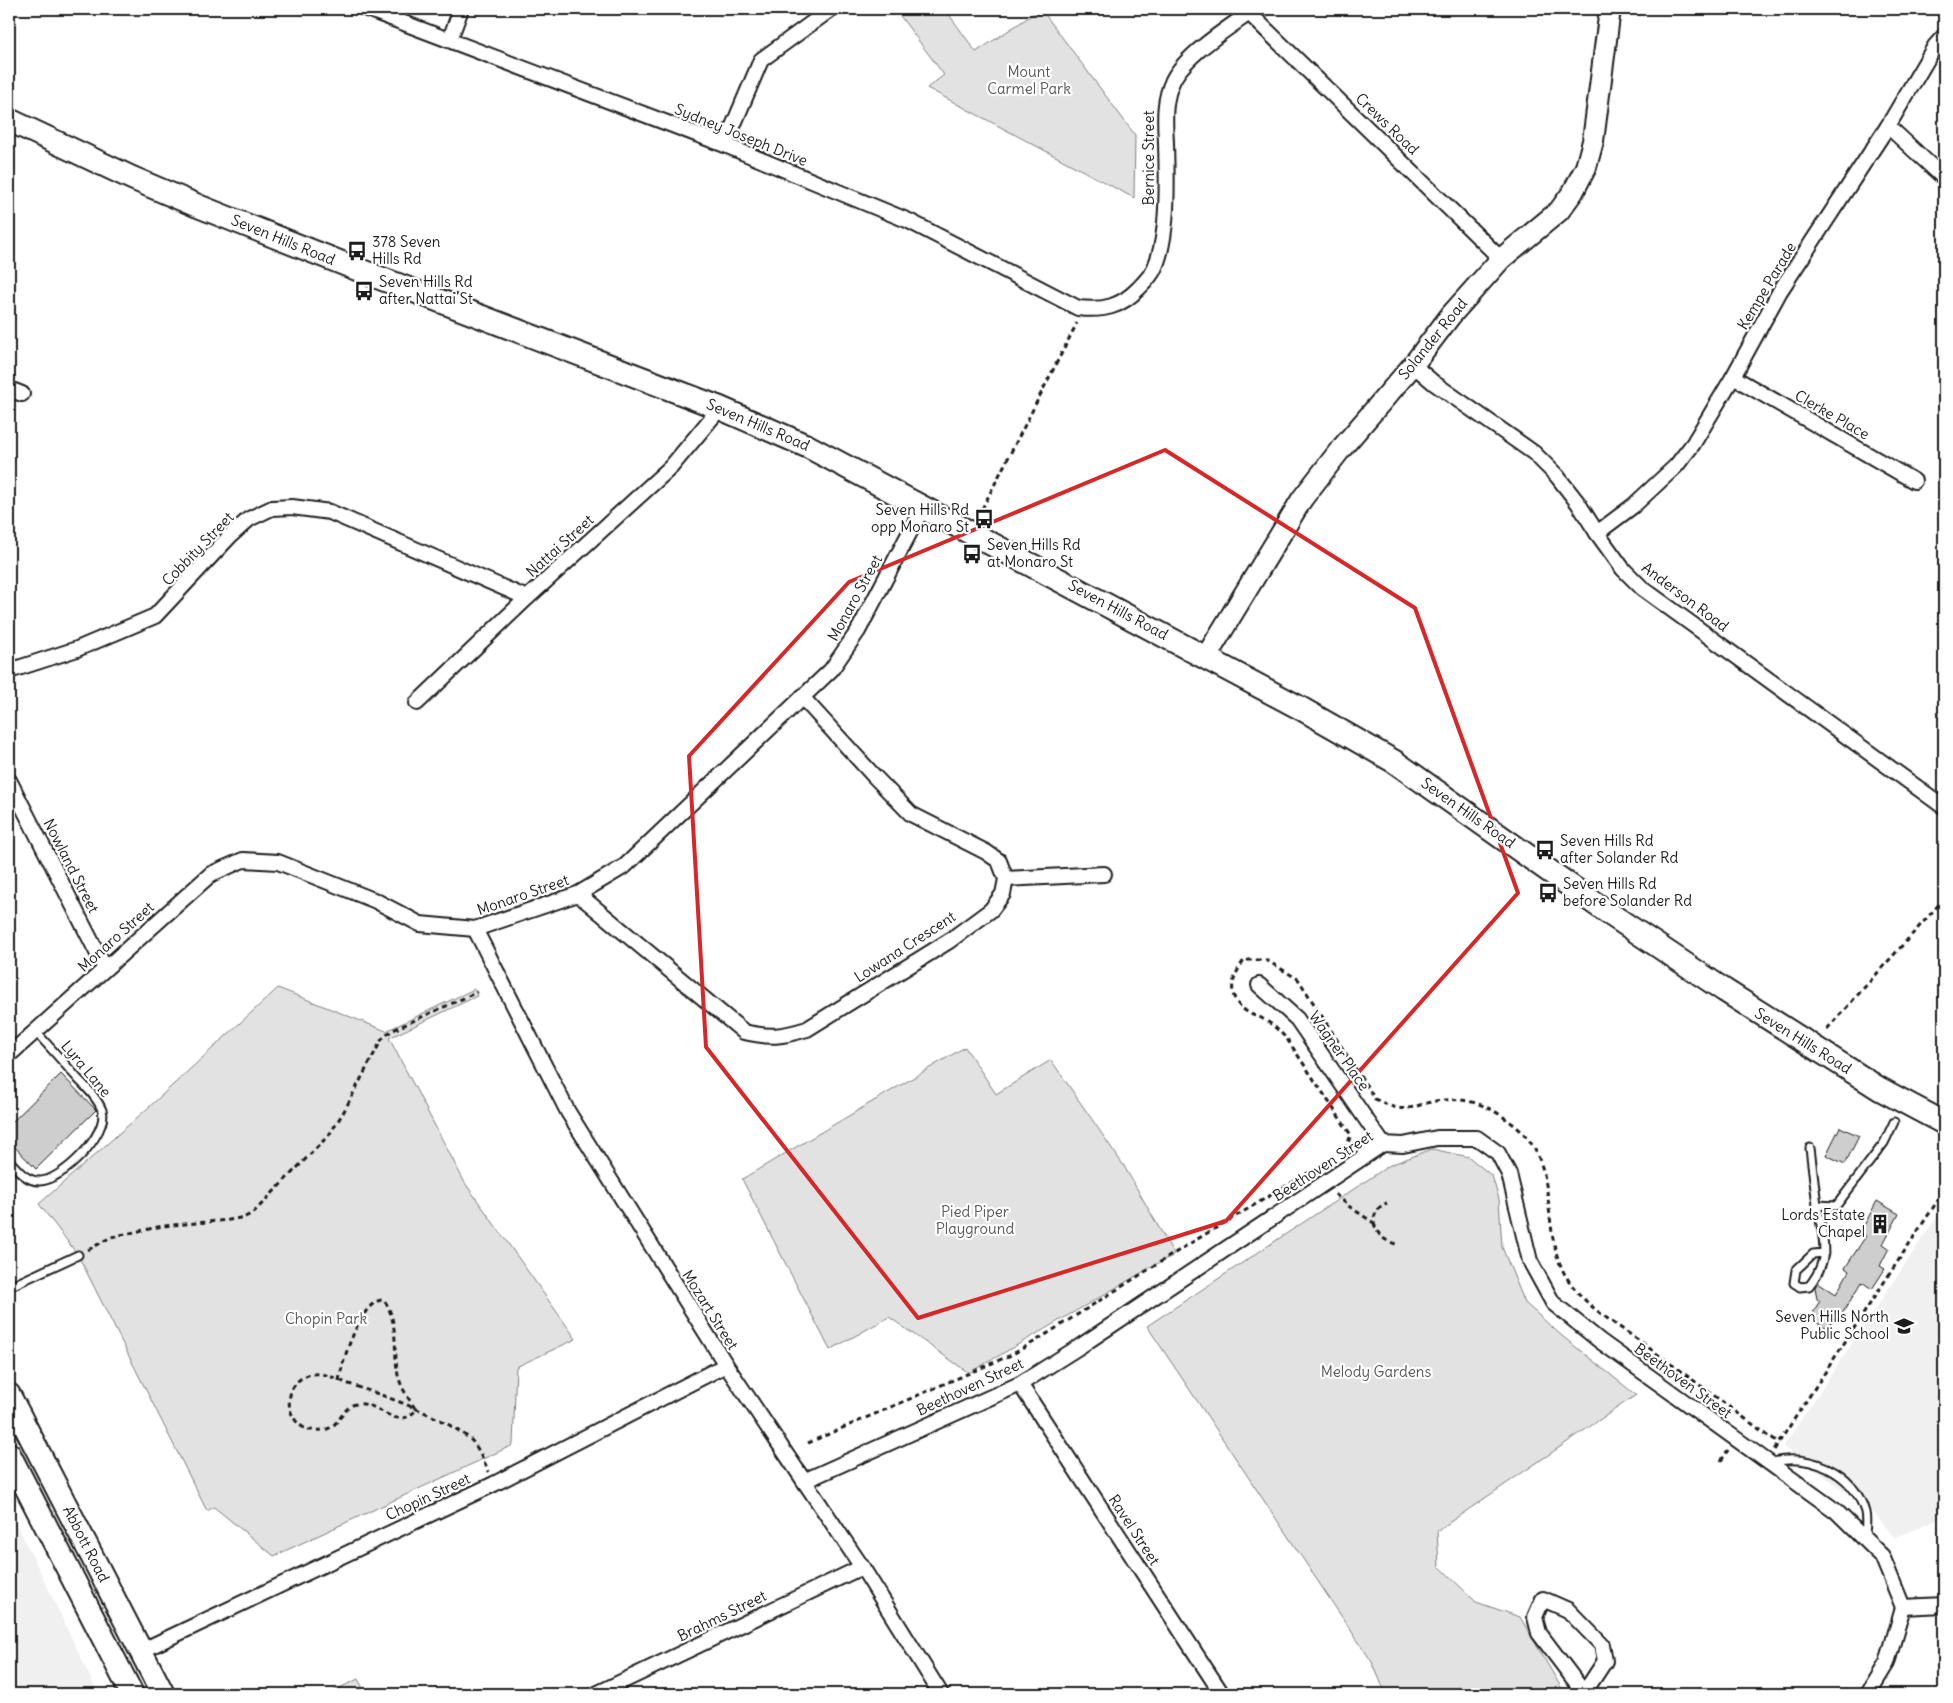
<svg xmlns="http://www.w3.org/2000/svg" width="1953" height="1703" viewBox="0 0 1953 1703" font-family="Delius,sans-serif">
  <style>
    .built { fill: #f0f0f0 }
    .green { fill: #e2e2e2; stroke: #7f7f7f }
    .building { fill: #cecece; stroke: #1c1c1c }
    .lines { fill: none; stroke-linecap: round; stroke-linejoin: round }
    .lane-casing { stroke: #1c1c1c; stroke-width: 11 }
    .street-casing { stroke: #1c1c1c; stroke-width: 18 }
    .secondary-casing { stroke: #1c1c1c; stroke-width: 24 }
    .primary-casing { stroke: #1c1c1c; stroke-width: 26 }
    .path { stroke: #1c1c1c; stroke-width: 3; stroke-dasharray: 5 4; stroke-linecap: butt }
    .lane { stroke: #fff; stroke-width: 7 }
    .street { stroke: #fff; stroke-width: 14 }
    .secondary { stroke: #fff; stroke-width: 20 }
    .primary { stroke: #fff; stroke-width: 22 }
    .marked { fill: none; stroke: #d62828; stroke-width: 4; stroke-linejoin: round }
    .labels { text-anchor: middle; stroke-width: 4.5; stroke-linejoin: round; paint-order: stroke }
    .park-label { font-size: 15px; fill: #575757; stroke: #fff }
    .street-label { font-size: 15px; fill: #1c1c1c; stroke: #fff }
    .poi-label { font-size: 15px; fill: #1c1c1c; stroke: #fff; text-anchor: start }
  </style>
  <rect width="100%" height="100%" fill="#fff"/>
  <filter id="ink" filterUnits="userSpaceOnUse"><feTurbulence type="fractalNoise" baseFrequency=".02" numOctaves="2"/><feDisplacementMap in="SourceGraphic" scale="10" xChannelSelector="R" yChannelSelector="G"/><feConvolveMatrix kernelMatrix="1 2 1 2 8 2 1 2 1" color-interpolation-filters="sRGB"/></filter>
  <g filter="url(#ink)">
    <!-- built -->
    <g class="built">
      <path d="M 1944,1206 L 1944,1516 L 1895,1538 L 1869,1508 L 1783,1447 Z"/>
      <path d="M 9,1510 L 38,1567 L 98,1694 L 9,1694 Z"/>
    </g>
    <!-- green -->
    <g class="green">
      <path d="M 895,9 L 945,9 L 976,52 L 1041,9 L 1135,135 L 1134,198 L 927,88 L 944,75 Z"/>
      <path d="M 278,988 L 386,1031 L 474,989 L 477,996 L 389,1038 L 465,1183 L 576,1339 L 516,1367 L 513,1445 L 274,1556 L 214,1507 L 207,1511 L 78,1255 L 39,1204 L 149,1107 Z"/>
      <path d="M 965,1047 L 996,1094 L 1051,1060 L 1124,1166 L 1174,1254 L 969,1373 L 889,1317 L 830,1350 L 742,1179 Z"/>
      <path d="M 1432,1149 L 1469,1157 L 1492,1176 L 1499,1199 L 1502,1247 L 1525,1303 L 1562,1336 L 1636,1395 L 1437,1531 L 1439,1566 L 1476,1602 L 1520,1617 L 1565,1694 L 1386,1694 L 1372,1662 L 1147,1326 L 1390,1165 Z"/>
      <path d="M 358,1679 L 366,1694 L 327,1694 Z"/>
    </g>
    <!-- building -->
    <g class="building">
      <path d="M 61,1074 L 96,1110 L 36,1169 L 9,1141 L 9,1125 Z"/>
      <path d="M 1840,1127 L 1859,1136 L 1845,1164 L 1826,1155 Z"/>
      <path d="M 1877,1201 L 1899,1214 L 1883,1244 L 1889,1248 L 1880,1266 L 1885,1269 L 1872,1289 L 1862,1282 L 1840,1317 L 1836,1315 L 1827,1329 L 1809,1318 L 1820,1301 L 1817,1299 L 1815,1287 L 1818,1282 L 1836,1294 L 1849,1271 L 1845,1268 L 1866,1236 L 1860,1233 Z"/>
    </g>
    <g class="lines">
      <defs>
        <g id="lane">
          <path d="M 1810,1148 L 1817,1205 L 1836,1206 L 1884,1143 L 1894,1122"/>
          <path d="M 9,1160 C 17,1169 26,1181 39,1181 C 61,1182 110,1133 102,1110 C 97,1098 87,1088 78,1079 C 64,1063 50,1047 35,1031"/>
          <path d="M 1817,1205 C 1823,1237 1832,1258 1809,1286 L 1800,1287 L 1794,1283 L 1796,1270 L 1813,1254 L 1824,1253"/>
          <path d="M 9,1287 L 78,1255"/>
          <path d="M 1769,1463 C 1808,1452 1853,1471 1865,1512 C 1867,1520 1865,1531 1865,1539"/>
        </g>
        <g id="street">
          <path d="M 367,9 L 725,145 L 909,221 L 1078,308 C 1103,311 1121,307 1139,288 C 1145,282 1152,275 1155,267 C 1169,236 1167,178 1166,143 C 1165,121 1163,101 1173,80 C 1186,54 1231,26 1255,9"/>
          <path d="M 1249,13 L 1501,259"/>
          <path d="M 450,39 L 461,9"/>
          <path d="M 1888,126 L 1944,178"/>
          <path d="M 725,145 L 761,60 L 831,9"/>
          <path d="M 1413,365 L 1434,383 L 1534,453 L 1557,476 L 1578,503 L 1597,533 L 1623,569 L 1642,588 L 1944,807"/>
          <path d="M 1733,377 L 1914,481"/>
          <path d="M 9,389 L 22,394"/>
          <path d="M 1597,533 L 1633,506 L 1676,466 L 1693,444 L 1733,377 L 1780,291 L 1888,126 L 1935,46 L 1944,36"/>
          <path d="M 9,671 L 77,649 L 155,616 L 230,536 L 249,519 L 272,508 L 292,507 L 330,512 L 527,598"/>
          <path d="M 417,703 L 527,598 L 671,467 L 720,408"/>
          <path d="M 9,780 L 105,968"/>
          <path d="M 1006,879 L 1104,874"/>
          <path d="M 578,894 L 744,1032 C 771,1038 781,1037 807,1029 L 949,941 L 991,910 L 1003,894 L 1006,879 L 999,861 L 986,852 L 911,814 L 873,775 L 802,697"/>
          <path d="M 475,929 L 568,1112 L 726,1365 L 862,1567 L 941,1694"/>
          <path d="M 1259,985 L 1297,1019 L 1383,1144"/>
          <path d="M 9,1055 L 211,874 L 243,860 L 278,862 L 376,901 L 420,924 L 475,929 L 578,894 L 625,866 L 831,670 L 858,631 L 923,507"/>
          <path d="M 1020,1384 L 1222,1694"/>
          <path d="M 804,1481 L 1020,1384 L 1082,1345 L 1383,1144 L 1403,1145 L 1437,1138 L 1477,1138 L 1498,1153 L 1509,1174 L 1530,1261 L 1553,1303 L 1600,1341 L 1836,1511 L 1882,1556 L 1903,1607 L 1887,1663 L 1868,1694"/>
          <path d="M 1903,1607 L 1944,1605"/>
          <path d="M 141,1651 L 494,1484 L 726,1365"/>
          <path d="M 1584,1693 L 1605,1661 L 1602,1645 L 1568,1610 L 1543,1599 L 1535,1617 L 1539,1633 L 1585,1694"/>
          <path d="M 596,1694 L 862,1567"/>
        </g>
        <path id="secondary" d="M 1206,657 L 1302,499 L 1340,450 L 1413,365 L 1451,315 L 1501,259 L 1559,211 L 1573,192 L 1586,167 L 1593,141 L 1610,9"/>
        <g id="primary">
          <path d="M 9,120 L 132,178 L 198,206 L 372,275 L 720,408 L 809,447 L 1302,709 L 1395,762 L 1610,914 L 1724,990 L 1880,1089 L 1944,1123"/>
          <path d="M 9,1395 L 163,1694"/>
          <path d="M 9,1454 L 132,1694"/>
        </g>
      </defs>
      <!-- lane casing -->
      <use href="#lane" class="lane-casing"/>
      <!-- street casing -->
      <use href="#street" class="street-casing"/>
      <!-- secondary casing -->
      <use href="#secondary" class="secondary-casing"/>
      <!-- primary casing -->
      <use href="#primary" class="primary-casing"/>
      <!-- path -->
      <g class="path">
        <path d="M 982,509 L 1077,323"/>
        <path d="M 1827,1029 L 1944,899"/>
        <path d="M 1345,1150 L 1351,1135 L 1287,1039 C 1280,1032 1273,1024 1263,1019 C 1259,1016 1253,1016 1249,1013 C 1225,999 1231,979 1244,960 L 1266,960 L 1298,979 L 1375,1099 C 1410,1118 1411,1103 1444,1100 C 1470,1097 1493,1108 1513,1124 C 1565,1164 1536,1233 1569,1281 C 1586,1307 1616,1324 1641,1342 C 1687,1376 1733,1409 1779,1444"/>
        <path d="M 1335,1194 L 1350,1207 L 1374,1223 C 1374,1213 1377,1207 1387,1203"/>
        <path d="M 1374,1223 C 1378,1237 1385,1241 1399,1245"/>
        <path d="M 88,1250 L 111,1237 L 163,1226 L 229,1220 L 245,1217 L 253,1213 L 329,1135 L 343,1113 L 382,1039 L 391,1031 L 477,992"/>
        <path d="M 339,1381 C 342,1362 361,1298 384,1300 C 399,1322 393,1350 398,1375 C 401,1388 409,1399 416,1410 C 396,1433 378,1400 356,1404 C 343,1406 340,1425 327,1429 C 321,1431 314,1430 308,1430 C 304,1428 299,1425 296,1421 C 280,1401 294,1371 320,1374 C 330,1375 340,1381 349,1384 C 385,1396 441,1415 470,1439 C 478,1446 484,1462 489,1472"/>
        <path d="M 808,1443 L 1011,1355 L 1034,1342 L 1189,1244 L 1313,1170"/>
        <path d="M 1774,1450 L 1944,1191"/>
        <path d="M 1721,1461 L 1728,1450"/>
      </g>
      <!-- lane -->
      <use href="#lane" class="lane"/>
      <!-- street -->
      <use href="#street" class="street"/>
      <!-- secondary -->
      <use href="#secondary" class="secondary"/>
      <!-- primary -->
      <use href="#primary" class="primary"/>
    </g>
  </g>
  <!-- marked area -->
  <path class="marked" d="M 1165,450 L 1415,608 L 1518,893 L 1226,1221 L 918,1318 L 706,1047 L 689,756 L 849,582 Z"/>
  <!-- icons -->
  <defs>
    <symbol id="bus-bare" viewBox="-9 -9 18 18"><path d="M-5-6H5V4H4V6H2V4H-2V6H-4V4H-5ZM-3.5-4V0h7V-4ZM-3.5 1.2v1.5H-2V1.2ZM2 1.2v1.5H3.5V1.2Z" fill="#1c1c1c" stroke="#fff" stroke-width="2.5" paint-order="stroke"/></symbol>
    <symbol id="building-bare" viewBox="-9 -9 18 18"><path d="M-4-6H4V6H1V3H-1V6H-4ZM-2.5-4.3h1.7v1.8h-1.7ZM.8-4.3h1.7v1.8H.8ZM-2.5-1h1.7V.8h-1.7ZM.8-1h1.7V.8H.8Z" fill="#1c1c1c" stroke="#fff" stroke-width="2.5" paint-order="stroke"/></symbol>
    <symbol id="school-bare" viewBox="-9 -9 18 18"><path d="M0-5L7-2L0 1L-7-2ZM-4 1L0 2.5L4 1V4Q0 6-4 4Z" fill="#1c1c1c" stroke="#fff" stroke-width="2.5" paint-order="stroke"/></symbol>
  </defs>
  <g fill-rule="evenodd">
    <use href="#bus-bare" x="343" y="237" width="28" height="28"/>
    <use href="#bus-bare" x="350" y="277" width="28" height="28"/>
    <use href="#bus-bare" x="970" y="505" width="28" height="28"/>
    <use href="#bus-bare" x="958" y="540" width="28" height="28"/>
    <use href="#bus-bare" x="1531" y="836" width="28" height="28"/>
    <use href="#bus-bare" x="1534" y="879" width="28" height="28"/>
    <use href="#building-bare" x="1866" y="1210" width="28" height="28"/>
    <use href="#school-bare" x="1890" y="1312" width="28" height="28"/>
  </g>
  <g class="labels">
    <!-- park labels -->
    <g class="park-label">
      <text x="1029" y="77">Mount<tspan x="1029" dy="17">Carmel Park</tspan></text>
      <text x="975" y="1217">Pied Piper<tspan x="975" dy="17">Playground</tspan></text>
      <text x="326" y="1324">Chopin Park</text>
      <text x="1376" y="1377">Melody Gardens</text>
    </g>
    <!-- street labels -->
    <g class="street-label">
      <text transform="translate(1387 124) rotate(44)" y="5">Crews Road</text>
      <text transform="translate(741 135) rotate(22)" y="5">Sydney Joseph Drive</text>
      <text transform="translate(1149 158) rotate(-90)" y="5">Bernice Street</text>
      <text transform="translate(283 240) rotate(22)" y="5">Seven Hills Road</text>
      <text transform="translate(1767 286) rotate(-59)" y="5">Kempe Parade</text>
      <text transform="translate(1433 339) rotate(-51)" y="5">Solander Road</text>
      <text transform="translate(1832 415) rotate(30)" y="5">Clerke Place</text>
      <text transform="translate(758 425) rotate(23)" y="5">Seven Hills Road</text>
      <text transform="translate(560 546) rotate(-42)" y="5">Nattai Street</text>
      <text transform="translate(198 549) rotate(-46)" y="5">Cobbity Street</text>
      <text transform="translate(1685 597) rotate(37)" y="5">Anderson Road</text>
      <text transform="translate(855 598) rotate(-61)" y="5">Monaro Street</text>
      <text transform="translate(1118 610) rotate(28)" y="5">Seven Hills Road</text>
      <text transform="translate(1468 813) rotate(35)" y="5">Seven Hills Road</text>
      <text transform="translate(71 866) rotate(63)" y="5">Nowland Street</text>
      <text transform="translate(523 895) rotate(-19)" y="5">Monaro Street</text>
      <text transform="translate(116 937) rotate(-42)" y="5">Monaro Street</text>
      <text transform="translate(905 947) rotate(-33)" y="5">Lowana Crescent</text>
      <text transform="translate(1803 1041) rotate(32)" y="5">Seven Hills Road</text>
      <text transform="translate(1339 1051) rotate(55)" y="5">Wagner Place</text>
      <text transform="translate(86 1069) rotate(50)" y="5">Lyra Lane</text>
      <text transform="translate(1323 1166) rotate(-33)" y="5">Beethoven Street</text>
      <text transform="translate(710 1310) rotate(58)" y="5">Mozart Street</text>
      <text transform="translate(1683 1381) rotate(36)" y="5">Beethoven Street</text>
      <text transform="translate(970 1387) rotate(-25)" y="5">Beethoven Street</text>
      <text transform="translate(428 1497) rotate(-25)" y="5">Chopin Street</text>
      <text transform="translate(1134 1530) rotate(57)" y="5">Ravel Street</text>
      <text transform="translate(86 1544) rotate(63)" y="5">Abbott Road</text>
      <text transform="translate(722 1616) rotate(-26)" y="5">Brahms Street</text>
    </g>
    <!-- poi labels -->
    <g class="poi-label">
      <text x="372" y="247">378 Seven<tspan x="372" dy="17">Hills Rd</tspan></text>
      <text x="379" y="287">Seven Hills Rd<tspan x="379" dy="17">after Nattai St</tspan></text>
      <text x="969" y="515" text-anchor="end">Seven Hills Rd<tspan x="969" dy="17">opp Monaro St</tspan></text>
      <text x="987" y="550">Seven Hills Rd<tspan x="987" dy="17">at Monaro St</tspan></text>
      <text x="1560" y="846">Seven Hills Rd<tspan x="1560" dy="17">after Solander Rd</tspan></text>
      <text x="1563" y="889">Seven Hills Rd<tspan x="1563" dy="17">before Solander Rd</tspan></text>
      <text x="1865" y="1220" text-anchor="end">Lords Estate<tspan x="1865" dy="17">Chapel</tspan></text>
      <text x="1889" y="1322" text-anchor="end">Seven Hills North<tspan x="1889" dy="17">Public School</tspan></text>
    </g>
  </g>
  <!-- margin -->
  <rect width="1953" height="1703" fill="none" stroke="#fff" stroke-width="30"/>
  <rect x="15" y="15" width="1923" height="1673" fill="none" stroke="#1c1c1c" stroke-width="2" filter="url(#ink)"/>
</svg>
